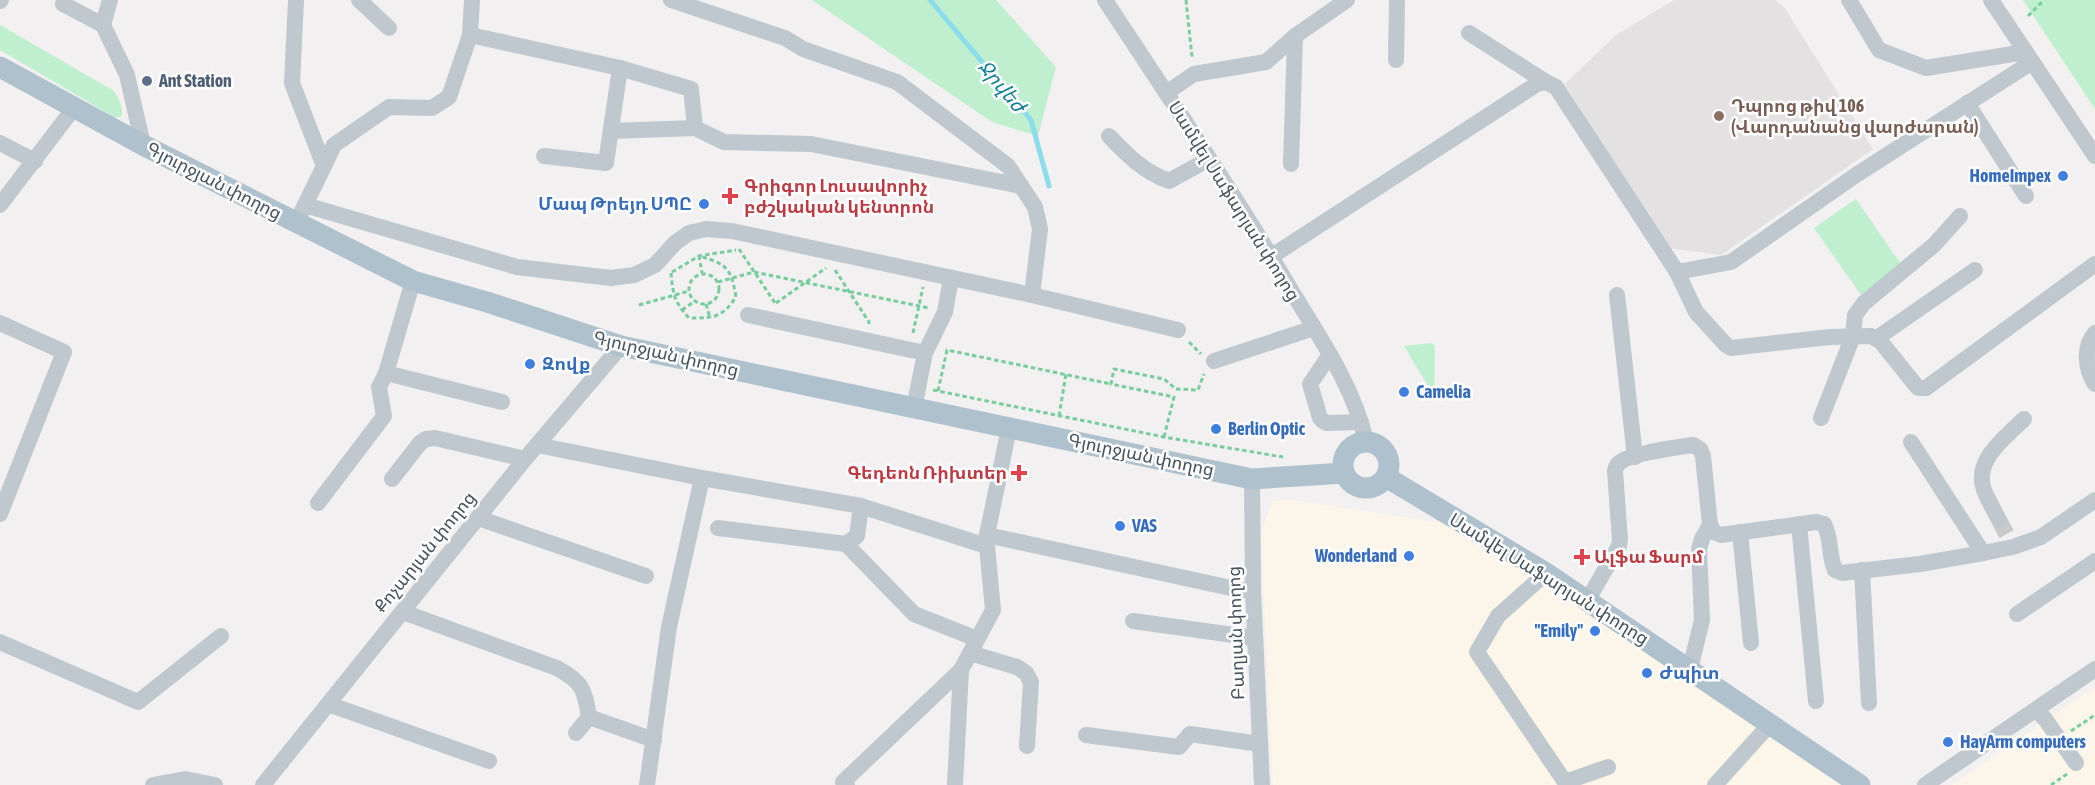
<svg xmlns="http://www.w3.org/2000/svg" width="2095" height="785" viewBox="0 0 2095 785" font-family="'Asap Condensed','Noto Sans Armenian',sans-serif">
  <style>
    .commercial { fill: #fcf6ea }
    .education { fill: #e3e1e2 }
    .green { fill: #bfefcf }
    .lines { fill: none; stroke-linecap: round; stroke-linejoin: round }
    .stream { stroke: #8cddeb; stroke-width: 5 }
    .minor-tunnel { stroke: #c8c9cb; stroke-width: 16; stroke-dasharray: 16 8; stroke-linecap: butt }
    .path { stroke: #77cd9d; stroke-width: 3; stroke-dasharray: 4.5 3; stroke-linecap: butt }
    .minor { stroke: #bec8ce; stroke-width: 16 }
    .major { stroke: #b0c1ce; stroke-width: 21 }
    .service-dot { fill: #5c6f8a; stroke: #fff; stroke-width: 2 }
    .education-dot { fill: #8d6e63; stroke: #fff; stroke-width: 2 }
    .shop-dot { fill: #3f7fe0; stroke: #fff; stroke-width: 2 }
    .health-dot { fill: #e0444e; stroke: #fff; stroke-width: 2 }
    .labels { text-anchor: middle; stroke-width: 5; stroke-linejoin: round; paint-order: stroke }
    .service-label { font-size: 18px; font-weight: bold; fill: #4e5e75; stroke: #fff; text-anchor: start }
    .education-label { font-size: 18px; font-weight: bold; fill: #785e54; stroke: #fff; text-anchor: start }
    .shop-label { font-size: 18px; font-weight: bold; fill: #366cbe; stroke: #fff; text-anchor: start }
    .street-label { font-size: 18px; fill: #48545d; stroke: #fff }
    .health-label { font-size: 18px; font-weight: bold; fill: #be3a42; stroke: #fff; text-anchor: start }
    .water-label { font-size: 20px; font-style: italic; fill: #0e7f93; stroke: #fff }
  </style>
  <rect width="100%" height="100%" fill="#f2f0f0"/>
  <!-- commercial -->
  <g class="commercial">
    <path d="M 1293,500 L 1449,524 L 1576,602 L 1848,785 L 1273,785 L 1261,533 L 1272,501 Z"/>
    <path d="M 2095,687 L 2095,785 L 1952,785 Z"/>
  </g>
  <!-- education -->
  <path class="education" d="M 1674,0 L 1775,0 L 1784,7 L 1873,149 L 1721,255 L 1666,248 L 1565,84 L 1616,35 Z"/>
  <!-- green -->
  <g class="green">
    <path d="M 812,0 L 996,0 L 1056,67 L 1038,136 L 992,122 Z"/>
    <path d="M 2023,0 L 2095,0 L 2095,109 Z"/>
    <path d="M 0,25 L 114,91 C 119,100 124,107 121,117 L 114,117 L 0,50 Z"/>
    <path d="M 1856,199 L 1902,266 L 1861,295 L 1814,228 Z"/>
    <path d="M 1432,343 L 1435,347 L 1434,396 L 1404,346 Z"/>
  </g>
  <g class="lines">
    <!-- stream -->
    <path class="stream" d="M 930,0 L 1031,120 L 1049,186"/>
    <!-- minor-tunnel -->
    <path class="minor-tunnel" d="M 1999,520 L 2007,535"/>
    <!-- path -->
    <g class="path">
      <path d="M 1186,0 L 1192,57"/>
      <path d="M 2028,16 L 2044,0"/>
      <path d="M 739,249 L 775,303"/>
      <path d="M 835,270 L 869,322 L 869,324"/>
      <path d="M 672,272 L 699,256 L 736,250"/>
      <path d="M 671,273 C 673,294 674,302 689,318 C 714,318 722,318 736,297 C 731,268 727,264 699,256 L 702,273"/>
      <circle cx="704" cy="289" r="15"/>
      <path d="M 718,282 L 754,272 L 929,308"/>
      <path d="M 776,303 L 826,268"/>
      <path d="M 706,304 L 710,318"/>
      <path d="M 639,305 L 689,291"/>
      <path d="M 682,310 L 695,301"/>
      <path d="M 913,333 L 923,287"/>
      <path d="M 1189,342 L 1201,354"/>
      <path d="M 933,390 L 1164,437 L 1283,457"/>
      <path d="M 938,391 L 947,350 L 1111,384"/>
      <path d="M 1059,416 L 1066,374"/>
      <path d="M 1164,437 L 1174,397 L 1111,384 L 1114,369 L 1164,379 L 1176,389 L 1198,390 L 1204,374"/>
      <path d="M 2071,731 L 2095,715"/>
      <path d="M 2051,785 L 2067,774"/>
    </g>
    <!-- minor -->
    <g class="minor">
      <path d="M 296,0 L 292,83 L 324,166 L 301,213"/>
      <path d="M 359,0 L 389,28"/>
      <path d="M 671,0 L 785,38 L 803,49 L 897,82 L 1008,166 L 1035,207 L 1040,229 L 1032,295"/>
      <path d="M 1105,0 C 1169,98 1235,194 1294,295 C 1322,341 1354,388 1366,441"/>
      <path d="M 1849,0 L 1879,50 L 1926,68 L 2025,52"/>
      <path d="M 1991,0 L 2095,156"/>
      <path d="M 0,1 L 1,0"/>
      <path d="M 63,4 L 103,25 L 127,75 L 143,145"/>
      <path d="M 103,25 L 110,0"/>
      <path d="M 1469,33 L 1546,82"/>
      <path d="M 470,35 L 620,68 L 691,89 L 695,128 L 724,142 L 811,144 L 1021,186"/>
      <path d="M 1396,60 L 1397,0"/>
      <path d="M 1166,93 L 1194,74 L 1266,62 L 1295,36 L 1347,0"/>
      <path d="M 1967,103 L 2026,196"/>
      <path d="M 611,131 L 695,128"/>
      <path d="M 1109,136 C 1127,155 1144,172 1169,181 L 1209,159"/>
      <path d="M 0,143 L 35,161"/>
      <path d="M 544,156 L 606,163 L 620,68"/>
      <path d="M 1291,164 L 1295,36"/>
      <path d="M 324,166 L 334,145 L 389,107 L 432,108 L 449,97 L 470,35 L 472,0"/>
      <path d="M 0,205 L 74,108"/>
      <path d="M 305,205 L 517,267 L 611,278 L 634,275 L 655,265 L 675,243 L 689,233 L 706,229 L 732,231 L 1032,295 L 1178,330"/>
      <path d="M 1272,256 L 1537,84 L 1546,82 L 1556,87 L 1677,272 L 1696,312 L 1726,345 L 1731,348 L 1830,337 L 1871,336 L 1881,342 L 1918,388 L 1926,388 L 2095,264"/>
      <path d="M 1677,272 L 1731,262 L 1856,175 L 2032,62"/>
      <path d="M 1617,295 L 1635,457"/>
      <path d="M 748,315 L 925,353"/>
      <path d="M 0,323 L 64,352 L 0,514"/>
      <path d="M 2095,333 C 2083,347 2085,369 2095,384"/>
      <path d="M 1877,338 L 1975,270"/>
      <path d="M 1329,356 L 1310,384 L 1320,418 L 1323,421 L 1327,423 L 1361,422"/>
      <path d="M 1214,361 L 1314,328"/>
      <path d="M 386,373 L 502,402"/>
      <path d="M 914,408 L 925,353 L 945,312 L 951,278"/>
      <path d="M 1821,418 L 1853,336 L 1855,315 L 1864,303 L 1934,245 L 1960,216"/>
      <path d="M 1911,442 L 1983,553 L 2013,547 L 2041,537 L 2095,500"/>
      <path d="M 537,445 L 702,478 L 861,506 L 987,546"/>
      <path d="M 392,479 L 420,443 L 426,439 L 435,438 L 525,459"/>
      <path d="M 1252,479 L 1253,590 L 1262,785"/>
      <path d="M 318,503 L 384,416 L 379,387 L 386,373 L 413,281"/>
      <path d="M 478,518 L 646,576"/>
      <path d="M 1999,520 C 1994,510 1988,500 1984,490 C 1973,460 2006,437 2024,419"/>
      <path d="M 1799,524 L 1816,701"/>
      <path d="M 718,528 L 846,544 L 857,536 L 861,506"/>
      <path d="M 1740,532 L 1751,643"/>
      <path d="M 987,535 L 1240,590 L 1253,590"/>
      <path d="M 846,544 L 914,614 L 977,639"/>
      <path d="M 1862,570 L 1869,703"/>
      <path d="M 1546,573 L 1498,616 L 1477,652 L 1565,782 L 1608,767"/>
      <path d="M 1587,601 L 1619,546 L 1620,540 L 1615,471 C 1616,467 1616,466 1619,463 C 1628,454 1678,447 1693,445 L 1700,449 L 1703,456 L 1710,525 L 1714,532 L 1721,535 L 1816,522 L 1824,524 C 1832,538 1828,555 1835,570 L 1842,573 L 1920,564 L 1983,553"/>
      <path d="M 403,612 L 557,668 C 582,682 585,689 589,717"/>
      <path d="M 2017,614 L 2095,561"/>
      <path d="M 1133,621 L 1255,638"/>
      <path d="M 0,642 L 138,702 L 221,636"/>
      <path d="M 970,653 L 1017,667 L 1026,673 L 1031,682 L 1027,746"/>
      <path d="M 1690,669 L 1702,620 L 1699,549 L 1702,539 L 1710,525"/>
      <path d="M 328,704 L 489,761"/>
      <path d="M 2036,710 L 2045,719 L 2076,763"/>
      <path d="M 576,733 L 589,717 L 654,740"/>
      <path d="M 1086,735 L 1179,747 L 1190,734 L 1260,744"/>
      <path d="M 153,785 L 185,779 L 215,785"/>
      <path d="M 263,785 L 525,459 L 621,346"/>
      <path d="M 647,785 L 669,627 L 702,478"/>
      <path d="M 847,785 L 843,782 L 961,670 L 993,610 L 987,546 L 987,535 L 1009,428"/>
      <path d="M 955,785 L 961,670"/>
      <path d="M 1715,785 L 1771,723"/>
      <path d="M 1925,785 L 2095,669"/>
    </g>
    <!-- major -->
    <g class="major">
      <path d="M 0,67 L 143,145 L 413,281 L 487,302 L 621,346 L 1252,479 L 1344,473"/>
      <circle cx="1366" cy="465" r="23"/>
      <path d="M 1386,477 L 1546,573 L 1860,785"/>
    </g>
  </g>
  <!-- markers -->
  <circle class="service-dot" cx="147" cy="81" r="6"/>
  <circle class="education-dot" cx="1719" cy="116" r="6"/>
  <g class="shop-dot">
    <circle cx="2063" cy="176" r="6"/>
    <circle cx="704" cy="204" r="6"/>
    <circle cx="530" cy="364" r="6"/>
    <circle cx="1404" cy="392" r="6"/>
    <circle cx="1216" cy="429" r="6"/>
    <circle cx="1120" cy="526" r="6"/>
    <circle cx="1409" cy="556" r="6"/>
    <circle cx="1595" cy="631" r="6"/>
    <circle cx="1647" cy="673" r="6"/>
    <circle cx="1948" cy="742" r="6"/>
  </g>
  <g class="health-dot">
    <path d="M727 187h6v6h6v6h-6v6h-6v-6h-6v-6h6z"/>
    <path d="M1016 464h6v6h6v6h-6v6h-6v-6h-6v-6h6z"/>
    <path d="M1579 548h6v6h6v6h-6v6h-6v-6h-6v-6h6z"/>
  </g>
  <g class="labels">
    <!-- service labels -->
    <g class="service-label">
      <text x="159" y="87">Ant Station</text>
    </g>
    <!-- education labels -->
    <g class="education-label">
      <text x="1731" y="112">Դպրոց թիվ 106<tspan x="1731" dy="21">(Վարդանանց վարժարան)</tspan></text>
    </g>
    <!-- shop labels -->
    <g class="shop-label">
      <text x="2051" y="182" text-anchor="end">HomeImpex</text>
      <text x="692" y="210" text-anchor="end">Մապ Թրեյդ ՍՊԸ</text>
      <text x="542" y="370">Զովք</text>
      <text x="1416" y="398">Camelia</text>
      <text x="1228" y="435">Berlin Optic</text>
      <text x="1132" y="532">VAS</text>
      <text x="1397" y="562" text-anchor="end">Wonderland</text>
      <text x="1583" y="637" text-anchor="end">"Emily"</text>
      <text x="1659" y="679">Ժպիտ</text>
      <text x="1960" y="748">HayArm computers</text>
    </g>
    <!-- street labels -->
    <g class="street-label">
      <text transform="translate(214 181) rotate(27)" y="6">Գյուրջյան փողոց</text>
      <text transform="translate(1234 201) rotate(58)" y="6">Սամվել Սաֆարյան փողոց</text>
      <text transform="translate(666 354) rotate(13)" y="6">Գյուրջյան փողոց</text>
      <text transform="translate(1141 455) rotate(12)" y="6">Գյուրջյան փողոց</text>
      <text transform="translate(425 552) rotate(-51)" y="6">Քոչարյան փողոց</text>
      <text transform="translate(1549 579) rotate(32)" y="6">Սամվել Սաֆարյան փողոց</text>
      <text transform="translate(1236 633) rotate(-92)" y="6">Բաղյան փողոց</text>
    </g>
    <!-- health labels -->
    <g class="health-label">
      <text x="744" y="192">Գրիգոր Լուսավորիչ<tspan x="744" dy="21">բժշկական կենտրոն</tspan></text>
      <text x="1007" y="479" text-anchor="end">Գեդեոն Ռիխտեր</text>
      <text x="1594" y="563">Ալֆա Ֆարմ</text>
    </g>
    <!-- water labels -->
    <g class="water-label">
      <text transform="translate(1002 86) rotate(50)" y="7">Ջրվեժ</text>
    </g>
  </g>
</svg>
